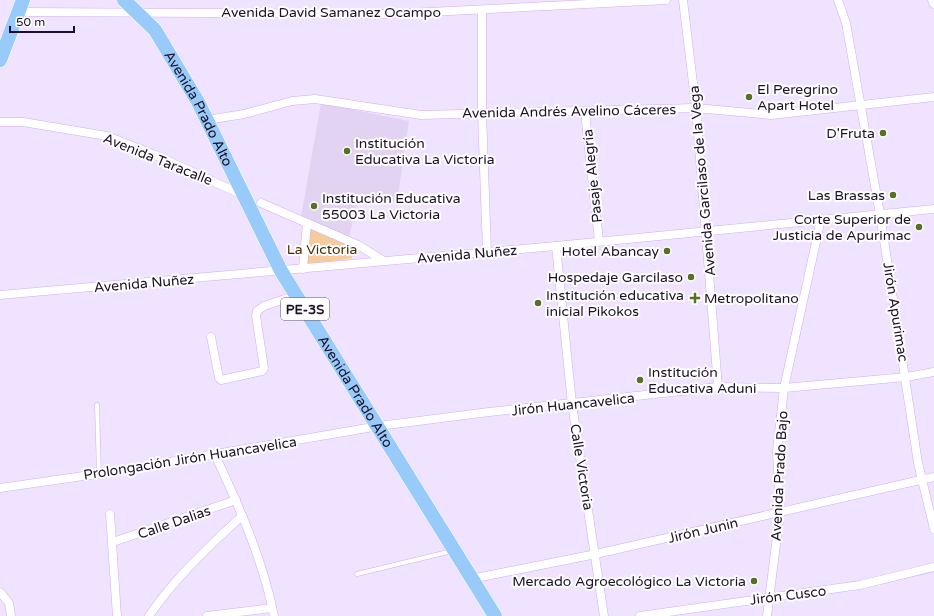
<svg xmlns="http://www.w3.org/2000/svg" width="934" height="616" viewBox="0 0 934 616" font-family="'Varela Round',sans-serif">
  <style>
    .built { fill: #e2d3f2 }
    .green { fill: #f8cb9c }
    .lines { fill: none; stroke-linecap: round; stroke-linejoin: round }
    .service-casing { stroke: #d0aef2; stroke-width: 5 }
    .minor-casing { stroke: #d0aef2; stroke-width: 9 }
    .tertiary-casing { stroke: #d0aef2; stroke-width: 11 }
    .trunk-casing { stroke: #fff; stroke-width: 15 }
    .service { stroke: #fff; stroke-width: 4 }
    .minor { stroke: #fff; stroke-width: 8 }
    .tertiary { stroke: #fff; stroke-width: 10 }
    .trunk { stroke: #98cbfa; stroke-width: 14 }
    .poi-dot { fill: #567125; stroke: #fff; stroke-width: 1.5 }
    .labels { text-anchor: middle; stroke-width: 4; stroke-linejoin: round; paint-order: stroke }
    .shield { fill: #fff; stroke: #615868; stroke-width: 1 }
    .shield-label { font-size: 13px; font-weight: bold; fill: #1d1028 }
    .street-label { font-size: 14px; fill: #1d1028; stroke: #fff }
    .poi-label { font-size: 14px; fill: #1d1028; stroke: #fff; text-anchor: start }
    .park-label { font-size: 14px; fill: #492a03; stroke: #fff }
  </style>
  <rect width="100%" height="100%" fill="#f0e3ff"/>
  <!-- built -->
  <path class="built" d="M 321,103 L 409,121 L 397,202 L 360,194 L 349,237 L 301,217 Z"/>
  <!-- green -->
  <path class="green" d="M 310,227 L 354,248 L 352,258 L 307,266 Z"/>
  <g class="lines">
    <defs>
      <g id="service">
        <path d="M 97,405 L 99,473"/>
        <path d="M 357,574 L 452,551"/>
      </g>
      <g id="minor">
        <path d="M 683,0 L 696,108 L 718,387"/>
        <path d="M 838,0 L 846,23 L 880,214 L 918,463 L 934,529"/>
        <path d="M 482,10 L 482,113 L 487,252"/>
        <path d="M 19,12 L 389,14 L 666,0"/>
        <path d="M 585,112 L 599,241"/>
        <path d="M 207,120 L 244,114 L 292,101 L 315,99 L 421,115 L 696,108 L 771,115 L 934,97"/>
        <path d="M 0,122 L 23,122 L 107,136 L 155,155 L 243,195"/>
        <path d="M 261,203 L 358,245 L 384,261"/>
        <path d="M 556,246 L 572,404 L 604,616"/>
        <path d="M 303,269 L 307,223"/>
        <path d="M 0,295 L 556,246 L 934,209"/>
        <path d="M 211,337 L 219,378 L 221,380 L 262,371 L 264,368 L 256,316 L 257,311 L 264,306 L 297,295"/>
        <path d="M 215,455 C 239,506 263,560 274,616"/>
        <path d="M 0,488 L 111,472 L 379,426 L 489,412 L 718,387 L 784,388 L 906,377 L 934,372"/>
        <path d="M 110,514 L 117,616"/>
        <path d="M 113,542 L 236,500"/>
        <path d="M 471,579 L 596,554 L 934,477"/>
        <path d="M 0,592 L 9,603 L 11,616"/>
        <path d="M 149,616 C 174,579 209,546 242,516"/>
        <path d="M 207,616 L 272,608"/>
        <path d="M 640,616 L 860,585 L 934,567"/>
        <path d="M 767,616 L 780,512 L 777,451 L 784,388 L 821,219"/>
      </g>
      <path id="tertiary" d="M 933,0 L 934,3"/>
      <g id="trunk">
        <path id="s1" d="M 124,0 L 155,30 L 198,102 L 281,271 L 495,616"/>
        <path d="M 0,60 L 23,0"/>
      </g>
    </defs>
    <!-- service casing -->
    <use href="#service" class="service-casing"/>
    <!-- minor casing -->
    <use href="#minor" class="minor-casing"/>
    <!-- tertiary casing -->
    <use href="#tertiary" class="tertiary-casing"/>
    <!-- trunk casing -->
    <use href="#trunk" class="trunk-casing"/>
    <!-- service -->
    <use href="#service" class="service"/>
    <!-- minor -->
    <use href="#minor" class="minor"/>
    <!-- tertiary -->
    <use href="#tertiary" class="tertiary"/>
    <!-- trunk -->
    <use href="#trunk" class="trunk"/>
  </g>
  <!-- markers -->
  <g class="poi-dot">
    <circle cx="749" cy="97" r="4"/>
    <circle cx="883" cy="133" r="4"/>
    <circle cx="347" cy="151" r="4"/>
    <circle cx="893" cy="195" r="4"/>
    <circle cx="314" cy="206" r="4"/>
    <circle cx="919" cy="227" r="4"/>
    <circle cx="667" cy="251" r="4"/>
    <circle cx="691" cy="277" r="4"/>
    <path d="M693 292h4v4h4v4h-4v4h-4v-4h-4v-4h4z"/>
    <circle cx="538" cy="303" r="4"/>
    <circle cx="640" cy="380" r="4"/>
    <circle cx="754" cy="581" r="4"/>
  </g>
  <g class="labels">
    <!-- shield labels -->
    <rect class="shield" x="281" y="298" width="48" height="22" rx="3"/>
    <g class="shield-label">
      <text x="305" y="314">PE-3S</text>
    </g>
    <!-- street labels -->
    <g class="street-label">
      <text x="331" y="17">Avenida David Samanez Ocampo</text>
      <text dy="5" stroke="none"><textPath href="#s1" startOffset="133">Avenida Prado Alto</textPath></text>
      <text transform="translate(569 111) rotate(-1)" y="5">Avenida Andrés Avelino Cáceres</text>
      <text transform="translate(158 159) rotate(22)" y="5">Avenida Taracalle</text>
      <text transform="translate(592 176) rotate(-96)" y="5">Pasaje Alegría</text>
      <text transform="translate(702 181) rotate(-95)" y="5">Avenida Garcilaso de la Vega</text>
      <text transform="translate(467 254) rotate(-5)" y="5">Avenida Nuñez</text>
      <text transform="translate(144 283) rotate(-5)" y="5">Avenida Nuñez</text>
      <text transform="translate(896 312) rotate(81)" y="5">Jirón Apurimac</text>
      <text dy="5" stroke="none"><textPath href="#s1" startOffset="457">Avenida Prado Alto</textPath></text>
      <text transform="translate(573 404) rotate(-6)" y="5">Jirón Huancavelica</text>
      <text transform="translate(190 458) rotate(-9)" y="5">Prolongación Jirón Huancavelica</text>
      <text transform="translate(582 467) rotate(81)" y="5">Calle Victoria</text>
      <text transform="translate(779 476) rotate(-87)" y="5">Avenida Prado Bajo</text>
      <text transform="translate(174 522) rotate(-19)" y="5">Calle Dalias</text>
      <text transform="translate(703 530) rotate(-13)" y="5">Jirón Junin</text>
      <text transform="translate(788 595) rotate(-7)" y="5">Jirón Cusco</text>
    </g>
    <!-- poi labels -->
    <g class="poi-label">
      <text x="757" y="94">El Peregrino<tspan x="757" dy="16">Apart Hotel</tspan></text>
      <text x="875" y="138" text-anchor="end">D'Fruta</text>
      <text x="355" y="148">Institución<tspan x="355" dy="16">Educativa La Victoria</tspan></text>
      <text x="885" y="200" text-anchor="end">Las Brassas</text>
      <text x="322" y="203">Institución Educativa<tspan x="322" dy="16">55003 La Victoria</tspan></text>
      <text x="911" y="224" text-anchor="end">Corte Superior de<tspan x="911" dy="16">Justicia de Apurimac</tspan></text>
      <text x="659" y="256" text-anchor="end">Hotel Abancay</text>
      <text x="683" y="282" text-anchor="end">Hospedaje Garcilaso</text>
      <text x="546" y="300">Institución educativa<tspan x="546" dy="16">inicial Pikokos</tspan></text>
      <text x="704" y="303">Metropolitano</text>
      <text x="648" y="377">Institución<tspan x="648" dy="16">Educativa Aduni</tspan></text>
      <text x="746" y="586" text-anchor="end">Mercado Agroecológico La Victoria</text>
    </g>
    <!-- park labels -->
    <g class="park-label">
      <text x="322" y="254">La Victoria</text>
    </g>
  </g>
  <!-- scale -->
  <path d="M10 26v6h64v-6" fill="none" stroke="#1d1028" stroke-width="2"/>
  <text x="16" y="26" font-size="12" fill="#1d1028" stroke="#ffffff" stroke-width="3" paint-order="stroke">50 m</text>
</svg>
